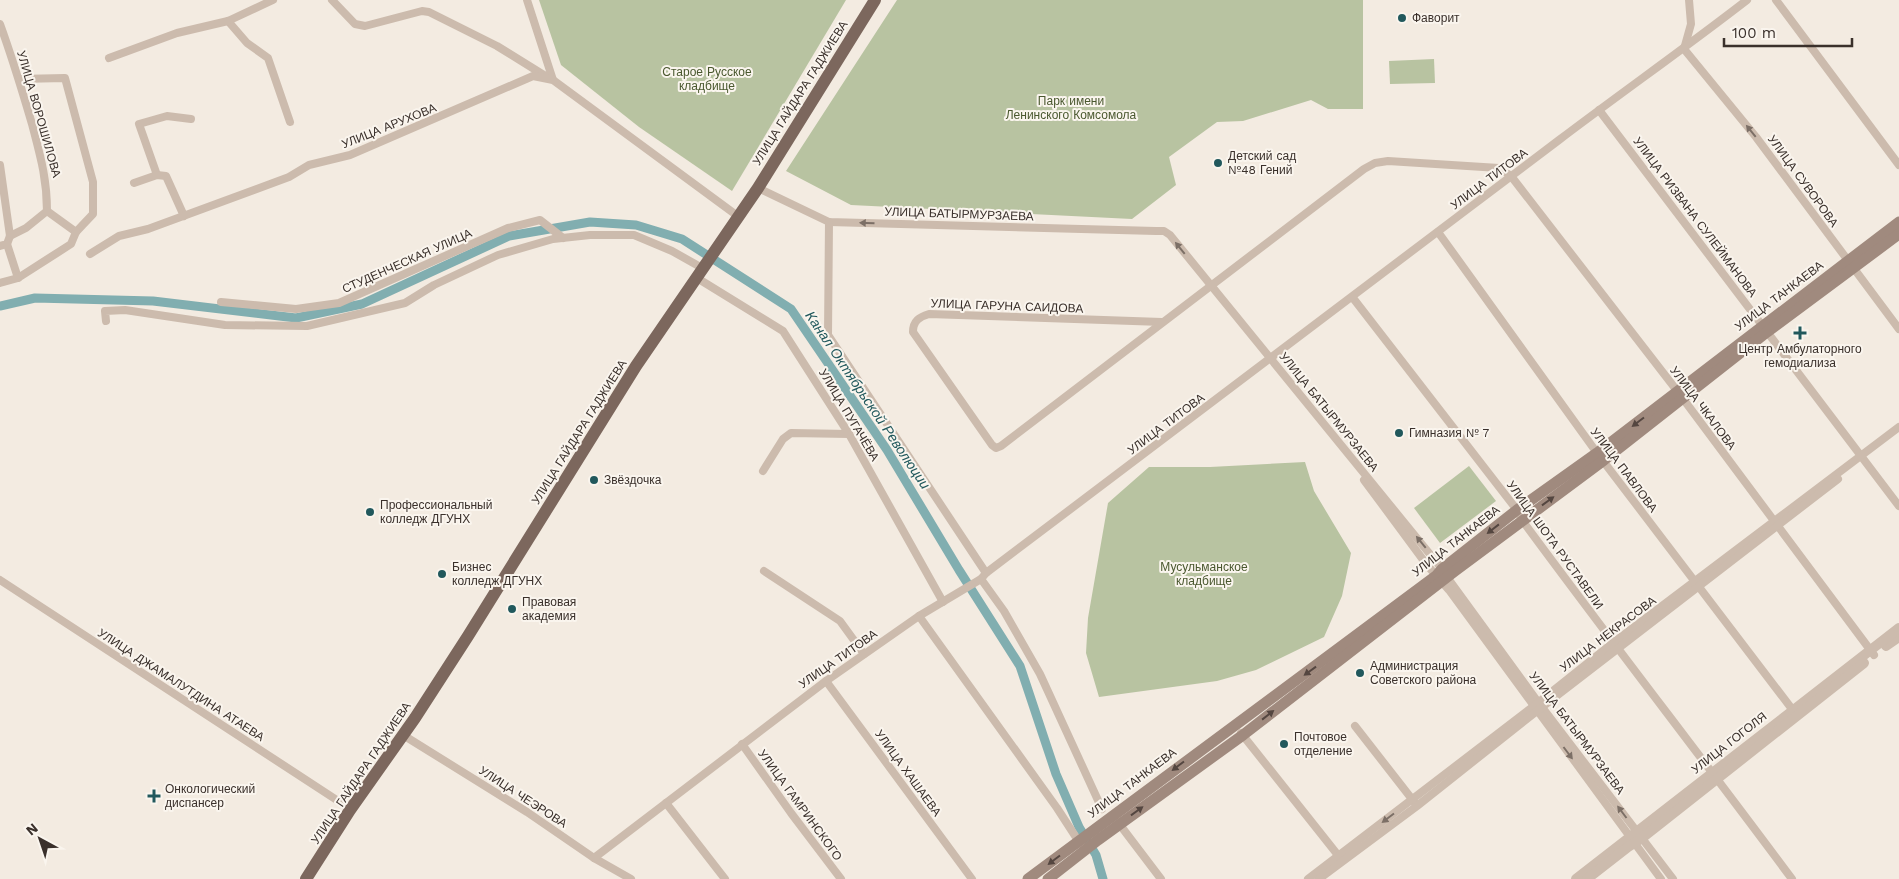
<svg xmlns="http://www.w3.org/2000/svg" width="1899" height="879" viewBox="0 0 1899 879" font-family="'Work Sans',sans-serif">
  <style>
    .green { fill: #b8c3a1 }
    .lines { fill: none; stroke-linecap: round; stroke-linejoin: round }
    .canal { stroke: #81aeb0; stroke-width: 9 }
    .minor { stroke: #ccbbad; stroke-width: 8 }
    .tertiary { stroke: #ccbbad; stroke-width: 10 }
    .secondary { stroke: #a08a7e; stroke-width: 11 }
    .primary { stroke: #7c675d; stroke-width: 12 }
    .oneway { fill: #7c6f66 }
    .oneway2 { fill: #544640 }
    .poi-dot { fill: #21585c; stroke: #faf5ee; stroke-width: 2 }
    .labels { text-anchor: middle; stroke-width: 4; stroke-linejoin: round; paint-order: stroke }
    .poi-label { font-size: 12px; fill: #3a302b; stroke: #faf5ee; text-anchor: start }
    .park-label { font-size: 12px; fill: #4a582f; stroke: #faf5ee }
    .street-label { font-size: 12px; fill: #3a302b; stroke: #faf5ee }
    .water-label { font-size: 14px; font-style: italic; fill: #21585c; stroke: #faf5ee }
  </style>
  <rect width="100%" height="100%" fill="#f3ebe1"/>
  <!-- green -->
  <g class="green">
    <path d="M 539,0 L 846,0 L 732,191 L 639,127 L 561,65 Z"/>
    <path d="M 897,0 L 1363,0 L 1363,109 L 1328,109 L 1311,100 L 1243,121 L 1217,122 L 1169,157 L 1176,185 L 1132,219 L 851,205 L 786,171 Z"/>
    <path d="M 1434,59 L 1435,83 L 1390,84 L 1389,61 Z"/>
    <path d="M 1305,462 L 1314,491 L 1351,553 L 1342,596 L 1324,637 L 1256,670 L 1217,681 L 1099,697 L 1086,653 L 1088,618 L 1108,503 L 1149,467 L 1210,467 Z"/>
    <path d="M 1469,466 L 1496,501 L 1440,543 L 1414,508 Z"/>
  </g>
  <g class="lines">
    <!-- canal -->
    <path class="canal" d="M 0,306 L 35,298 L 153,301 L 296,318 L 362,304 L 509,236 L 590,222 L 636,225 L 682,239 L 791,309 L 887,450 L 959,570 L 1020,666 L 1056,774 L 1079,827 L 1096,855 L 1103,879"/>
    <!-- minor -->
    <g class="minor">
      <path d="M 332,0 L 355,24 L 365,26 L 422,11 L 429,12 L 497,46 L 547,77"/>
      <path d="M 527,0 L 553,80"/>
      <path d="M 1689,0 L 1691,24 L 1684,49 L 1756,137 L 1899,329"/>
      <path d="M 1776,0 L 1899,165"/>
      <path d="M 228,21 L 247,43 L 268,58 L 290,122"/>
      <path d="M 0,24 C 12,57 22,90 32,124 C 40,155 47,178 47,211"/>
      <path d="M 109,58 L 177,33 L 228,21 L 273,0"/>
      <path d="M 1599,110 L 1899,506"/>
      <path d="M 0,165 L 10,236 L 7,244 L 0,246"/>
      <path d="M 157,175 L 139,124 L 167,116 L 191,119"/>
      <path d="M 134,183 L 157,175 L 166,176 L 184,216"/>
      <path d="M 758,188 L 829,222 L 1156,231 L 1164,231 L 1170,235 L 1442,569 L 1447,577 L 1538,702 L 1673,879"/>
      <path d="M 829,222 L 828,335 L 986,573"/>
      <path d="M 1438,232 L 1597,453 L 1795,713"/>
      <path d="M 10,236 L 26,228 L 47,211 L 76,232 L 93,214 L 93,182 L 65,78 L 19,79"/>
      <path d="M 7,244 L 18,278"/>
      <path d="M 90,254 L 119,236 L 148,229 L 289,177 L 309,165 L 350,155 L 533,76 L 553,80 L 739,217"/>
      <path d="M 697,278 L 783,331 L 849,434 L 943,602"/>
      <path d="M 0,283 L 18,278 L 71,244 L 76,232"/>
      <path d="M 1353,298 L 1517,510 L 1522,520 C 1611,641 1703,759 1792,879"/>
      <path d="M 221,302 L 296,309 L 339,303 L 508,228 L 540,220 L 563,238"/>
      <path d="M 106,321 L 105,311 L 125,310 L 225,325 L 307,326 L 405,303 L 434,285 L 498,255 L 553,239 L 590,235 L 634,235 L 672,251 L 704,269"/>
      <path d="M 1162,322 L 929,314 C 919,317 913,321 913,332 L 992,445 L 996,448 L 1001,446 L 1364,169 L 1375,163 L 1388,161 L 1499,168 L 1511,176 L 1678,392 L 1874,655"/>
      <path d="M 763,471 L 783,439 L 791,433 L 849,434"/>
      <path d="M 1364,480 L 1427,565 L 1449,590 L 1661,879"/>
      <path d="M 764,571 L 840,621 L 864,654"/>
      <path d="M 981,579 L 1004,611 L 1040,674 L 1102,809"/>
      <path d="M 0,580 L 352,810"/>
      <path d="M 919,616 L 1057,808 L 1081,845"/>
      <path d="M 826,681 L 972,879"/>
      <path d="M 1355,726 L 1415,803"/>
      <path d="M 1241,733 L 1341,859"/>
      <path d="M 403,735 L 527,812 L 594,858 L 631,879"/>
      <path d="M 742,744 L 791,813 L 841,879"/>
      <path d="M 666,803 L 725,879"/>
      <path d="M 1117,821 L 1161,879"/>
      <path d="M 594,858 L 826,681 L 919,616 L 981,579 L 986,573 C 1178,429 1368,284 1559,140 C 1621,93 1685,48 1747,0"/>
      <path d="M 1308,879 L 1534,706 L 1613,643 L 1899,427"/>
      <path d="M 1319,879 L 1417,806 L 1542,707 L 1838,479"/>
    </g>
    <!-- tertiary -->
    <g class="tertiary">
      <path d="M 1886,646 L 1899,637"/>
      <path d="M 1576,879 L 1899,628"/>
      <path d="M 1587,879 L 1628,847 L 1642,838 L 1864,663"/>
    </g>
    <!-- secondary -->
    <g class="secondary">
      <path d="M 1028,879 L 1436,576 L 1442,569 L 1517,510 L 1597,453 L 1899,222"/>
      <path d="M 1048,879 L 1098,840 L 1243,735 L 1455,571 L 1604,460 L 1767,332 L 1899,234"/>
    </g>
    <!-- primary -->
    <path class="primary" d="M 306,879 L 350,810 L 415,718 L 468,636 L 636,366 L 758,188 L 875,0"/>
  </g>
  <!-- one-way arrows -->
  <defs><path id="oneway-solid" d="M-6-.8H1V-3.2L6.5 0L1 3.2V.8H-6Z" transform="scale(1.25)"/></defs>
  <g class="oneway">
    <use href="#oneway-solid" transform="translate(1751 131) rotate(-129)"/>
    <use href="#oneway-solid" transform="translate(867 223) rotate(-178)"/>
    <use href="#oneway-solid" transform="translate(1180 248) rotate(-129)"/>
    <use href="#oneway-solid" transform="translate(1421 542) rotate(-129)"/>
    <use href="#oneway-solid" transform="translate(1568 753) rotate(53)"/>
    <use href="#oneway-solid" transform="translate(1622 812) rotate(-127)"/>
    <use href="#oneway-solid" transform="translate(1388 818) rotate(143)"/>
  </g>
  <g class="oneway2">
    <use href="#oneway-solid" transform="translate(1638 422) rotate(143)"/>
    <use href="#oneway-solid" transform="translate(1548 501) rotate(-36)"/>
    <use href="#oneway-solid" transform="translate(1493 529) rotate(142)"/>
    <use href="#oneway-solid" transform="translate(1310 671) rotate(144)"/>
    <use href="#oneway-solid" transform="translate(1268 715) rotate(-38)"/>
    <use href="#oneway-solid" transform="translate(1178 766) rotate(143)"/>
    <use href="#oneway-solid" transform="translate(1137 811) rotate(-36)"/>
    <use href="#oneway-solid" transform="translate(1054 860) rotate(143)"/>
  </g>
  <!-- markers -->
  <g class="poi-dot">
    <circle cx="1402" cy="18" r="5"/>
    <circle cx="1218" cy="163" r="5"/>
    <path d="M1797.5 325.5h5v5h5v5h-5v5h-5v-5h-5v-5h5z"/>
    <circle cx="1399" cy="433" r="5"/>
    <circle cx="594" cy="480" r="5"/>
    <circle cx="370" cy="512" r="5"/>
    <circle cx="442" cy="574" r="5"/>
    <circle cx="512" cy="609" r="5"/>
    <circle cx="1360" cy="673" r="5"/>
    <circle cx="1284" cy="744" r="5"/>
    <path d="M151.5 788.5h5v5h5v5h-5v5h-5v-5h-5v-5h5z"/>
  </g>
  <g class="labels">
    <!-- poi labels -->
    <g class="poi-label">
      <text x="1412" y="22">Фаворит</text>
      <text x="1228" y="160">Детский сад<tspan x="1228" dy="14">№48 Гений</tspan></text>
      <text x="1800" y="353" text-anchor="middle">Центр Амбулаторного<tspan x="1800" dy="14">гемодиализа</tspan></text>
      <text x="1409" y="437">Гимназия № 7</text>
      <text x="604" y="484">Звёздочка</text>
      <text x="380" y="509">Профессиональный<tspan x="380" dy="14">колледж ДГУНХ</tspan></text>
      <text x="452" y="571">Бизнес<tspan x="452" dy="14">колледж ДГУНХ</tspan></text>
      <text x="522" y="606">Правовая<tspan x="522" dy="14">академия</tspan></text>
      <text x="1370" y="670">Администрация<tspan x="1370" dy="14">Советского района</tspan></text>
      <text x="1294" y="741">Почтовое<tspan x="1294" dy="14">отделение</tspan></text>
      <text x="165" y="793">Онкологический<tspan x="165" dy="14">диспансер</tspan></text>
    </g>
    <!-- park labels -->
    <g class="park-label">
      <text x="707" y="76">Старое Русское<tspan x="707" dy="14">кладбище</tspan></text>
      <text x="1071" y="105">Парк имени<tspan x="1071" dy="14">Ленинского Комсомола</tspan></text>
      <text x="1204" y="571">Мусульманское<tspan x="1204" dy="14">кладбище</tspan></text>
    </g>
    <!-- street labels -->
    <g class="street-label">
      <text transform="translate(800 93) rotate(-58)" y="4">УЛИЦА ГАЙДАРА ГАДЖИЕВА</text>
      <text transform="translate(39 114) rotate(74)" y="4">УЛИЦА ВОРОШИЛОВА</text>
      <text transform="translate(389 126) rotate(-22)" y="4">УЛИЦА АРУХОВА</text>
      <text transform="translate(1489 179) rotate(-37)" y="4">УЛИЦА ТИТОВА</text>
      <text transform="translate(1803 181) rotate(54)" y="4">УЛИЦА СУВОРОВА</text>
      <text transform="translate(959 214) rotate(2)" y="4">УЛИЦА БАТЫРМУРЗАЕВА</text>
      <text transform="translate(1695 217) rotate(53)" y="4">УЛИЦА РИЗВАНА СУЛЕЙМАНОВА</text>
      <text transform="translate(407 261) rotate(-24)" y="4">СТУДЕНЧЕСКАЯ УЛИЦА</text>
      <text transform="translate(1779 296) rotate(-37)" y="4">УЛИЦА ТАНКАЕВА</text>
      <text transform="translate(1007 306) rotate(2)" y="4">УЛИЦА ГАРУНА САИДОВА</text>
      <text transform="translate(1703 408) rotate(53)" y="4">УЛИЦА ЧКАЛОВА</text>
      <text transform="translate(1329 412) rotate(51)" y="4">УЛИЦА БАТЫРМУРЗАЕВА</text>
      <text transform="translate(849 415) rotate(59)" y="4">УЛИЦА ПУГАЧЁВА</text>
      <text transform="translate(1166 424) rotate(-37)" y="4">УЛИЦА ТИТОВА</text>
      <text transform="translate(579 432) rotate(-58)" y="4">УЛИЦА ГАЙДАРА ГАДЖИЕВА</text>
      <text transform="translate(1624 470) rotate(53)" y="4">УЛИЦА ПАВЛОВА</text>
      <text transform="translate(1456 541) rotate(-38)" y="4">УЛИЦА ТАНКАЕВА</text>
      <text transform="translate(1555 545) rotate(54)" y="4">УЛИЦА ШОТА РУСТАВЕЛИ</text>
      <text transform="translate(1608 634) rotate(-37)" y="4">УЛИЦА НЕКРАСОВА</text>
      <text transform="translate(838 659) rotate(-35)" y="4">УЛИЦА ТИТОВА</text>
      <text transform="translate(181 685) rotate(33)" y="4">УЛИЦА ДЖАМАЛУТДИНА АТАЕВА</text>
      <text transform="translate(1577 733) rotate(53)" y="4">УЛИЦА БАТЫРМУРЗАЕВА</text>
      <text transform="translate(1729 743) rotate(-38)" y="4">УЛИЦА ГОГОЛЯ</text>
      <text transform="translate(361 773) rotate(-56)" y="4">УЛИЦА ГАЙДАРА ГАДЖИЕВА</text>
      <text transform="translate(908 773) rotate(54)" y="4">УЛИЦА ХАШАЕВА</text>
      <text transform="translate(1132 783) rotate(-37)" y="4">УЛИЦА ТАНКАЕВА</text>
      <text transform="translate(523 797) rotate(33)" y="4">УЛИЦА ЧЕЭРОВА</text>
      <text transform="translate(800 805) rotate(54)" y="4">УЛИЦА ГАМРИНСКОГО</text>
    </g>
    <!-- water labels -->
    <g class="water-label">
      <text transform="translate(868 400) rotate(56)" y="5">Канал Октябрьской Революции</text>
    </g>
  </g>
  <!-- north arrow -->
  <g transform="translate(40 839) rotate(320)" stroke="#faf5ee" stroke-width="4" paint-order="stroke">
  <path d="M0-4L9 19L0 12L-9 19Z" fill="#3a302b"/>
  <text y="-8" font-size="14" font-weight="bold" text-anchor="middle" fill="#3a302b">N</text>
  </g>
  <!-- scale -->
  <path d="M1724 38v8h128v-8" fill="none" stroke="#3a302b" stroke-width="2.5"/>
  <text x="1732" y="38" font-size="15" fill="#3a302b" stroke="#faf5ee" stroke-width="4" paint-order="stroke">100 m</text>
</svg>
